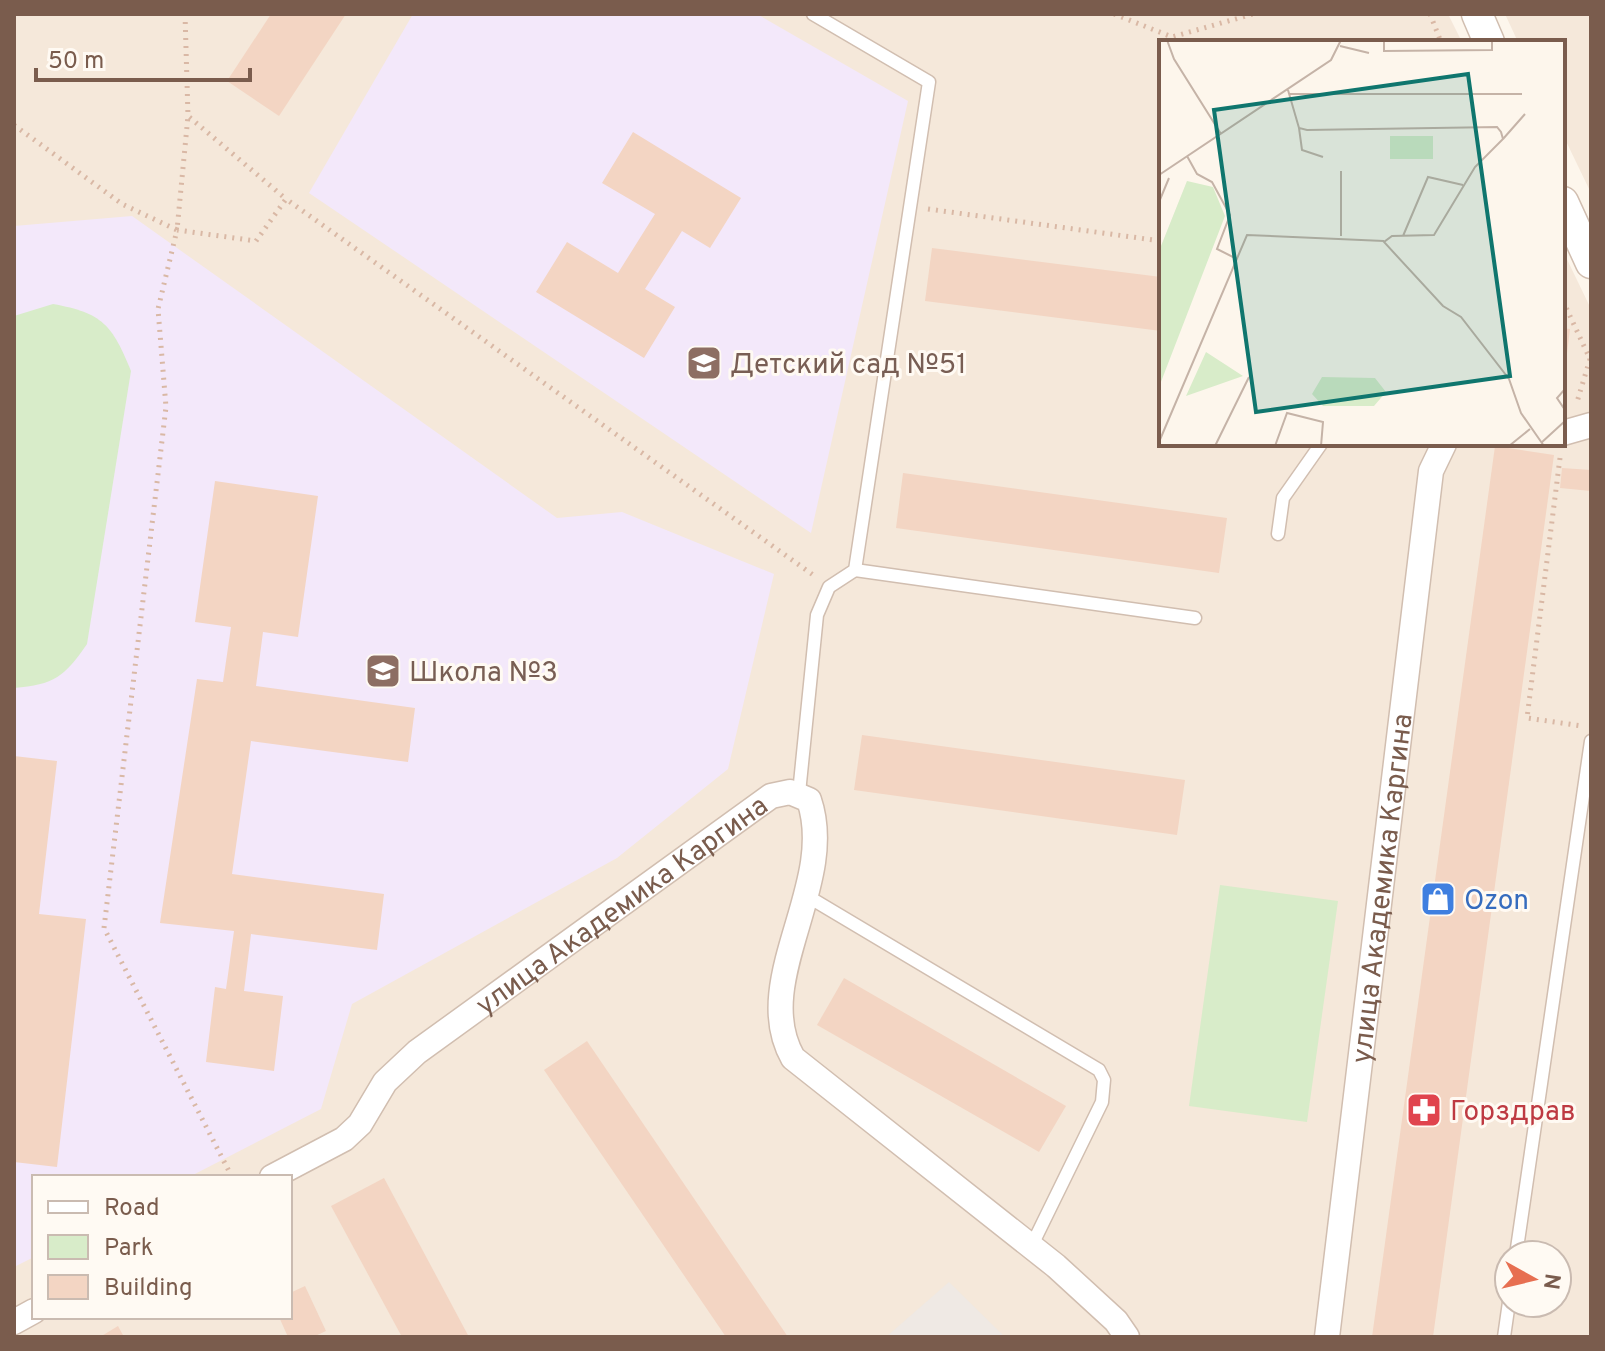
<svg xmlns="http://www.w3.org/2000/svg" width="1605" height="1351" viewBox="0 0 1605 1351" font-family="Overpass,sans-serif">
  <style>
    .residential { fill: #f5e8da; fill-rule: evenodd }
    .industrial { fill: #efe9e4 }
    .education { fill: #f3e8fa }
    .green { fill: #d8ecc9 }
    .building { fill: #f3d5c3 }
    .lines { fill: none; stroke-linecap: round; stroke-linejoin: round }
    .service-casing { stroke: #d1beb0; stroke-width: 15 }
    .minor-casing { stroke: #d1beb0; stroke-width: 27 }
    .tertiary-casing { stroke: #d1beb0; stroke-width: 33 }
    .path { stroke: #d9b8a5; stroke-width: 5; stroke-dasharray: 2 6; stroke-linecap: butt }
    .service { stroke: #fff; stroke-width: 12 }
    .minor { stroke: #fff; stroke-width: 24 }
    .tertiary { stroke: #fff; stroke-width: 30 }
    .labels { text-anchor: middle; stroke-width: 6; stroke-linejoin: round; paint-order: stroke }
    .education-label { font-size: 28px; fill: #785e54; stroke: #fffaf3; text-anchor: start }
    .street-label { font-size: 28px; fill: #7a5c4d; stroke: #fffaf3 }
    .shop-label { font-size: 28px; fill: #366cbe; stroke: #fffaf3; text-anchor: start }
    .health-label { font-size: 28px; fill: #be3a42; stroke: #fffaf3; text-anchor: start }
    .inset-road { fill: none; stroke: #c5b3a7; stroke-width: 2 }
    .view { fill: #0f766e; fill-opacity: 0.15; stroke: #0f766e; stroke-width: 4 }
    .inset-edge { fill: none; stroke: #7a5c4d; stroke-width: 4 }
  </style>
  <rect width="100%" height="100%" fill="#fdf6ec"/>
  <!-- residential -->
  <g class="residential">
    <path d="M 14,14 L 1448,14 L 1462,42 L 1161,42 L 1161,444 L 1563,444 L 1563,251 L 1591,309 L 1591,1337 L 14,1337 ZM 34,1177 L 290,1177 L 290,1317 L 34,1317 ZM 1509,1255 L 1557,1255 L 1557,1303 L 1509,1303 Z"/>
    <path d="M 1505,14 L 1591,14 L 1591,193 L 1563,135 L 1563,42 L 1518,42 Z"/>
  </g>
  <!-- industrial -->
  <path class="industrial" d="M 949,1282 L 1005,1337 L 886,1337 Z"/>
  <!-- education -->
  <g class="education">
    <path d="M 413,14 L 757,14 L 908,101 L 811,533 L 309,193 Z"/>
    <path d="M 132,216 L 557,518 L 622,512 L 774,574 L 728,769 L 617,858 L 352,1004 L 321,1109 L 189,1177 L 34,1177 L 34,1257 L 14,1267 L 14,226 Z"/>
  </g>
  <!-- green -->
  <g class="green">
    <path d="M 53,304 C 103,313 112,325 131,371 L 87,644 C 65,676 54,685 14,688 L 14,316 Z"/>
    <path d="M 1220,885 L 1338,901 L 1307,1122 L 1189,1106 Z"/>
  </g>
  <!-- building -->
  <g class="building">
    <path d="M 271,14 L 346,14 L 279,116 L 227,81 Z"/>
    <path d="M 633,132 L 741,198 L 710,248 L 682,231 L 645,289 L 675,307 L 644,358 L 536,292 L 567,242 L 618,273 L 655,214 L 602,183 Z"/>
    <path d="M 932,248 L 1161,277 L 1161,331 L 925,301 Z"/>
    <path d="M 1563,328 L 1570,329 L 1565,370 L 1563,370 Z"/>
    <path d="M 1495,446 L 1554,455 L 1433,1337 L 1372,1337 Z"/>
    <path d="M 1562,468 L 1591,470 L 1591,491 L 1560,488 Z"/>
    <path d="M 903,473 L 1227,518 L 1219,573 L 896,528 Z"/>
    <path d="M 215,481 L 318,496 L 298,637 L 263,632 L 256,686 L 415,708 L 408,762 L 251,741 L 232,874 L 384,894 L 377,950 L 251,934 L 244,991 L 283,996 L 274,1071 L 206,1062 L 215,987 L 226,989 L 234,931 L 160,923 L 197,679 L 223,682 L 231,627 L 195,622 Z"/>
    <path d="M 862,735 L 1185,780 L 1177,835 L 854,790 Z"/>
    <path d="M 14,756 L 57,761 L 39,914 L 86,919 L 57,1167 L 14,1162 Z"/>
    <path d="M 844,978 L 1066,1106 L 1039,1152 L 817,1025 Z"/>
    <path d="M 587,1041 L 788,1337 L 726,1337 L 544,1070 Z"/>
    <path d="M 384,1178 L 469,1337 L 402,1337 L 331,1206 Z"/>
    <path d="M 305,1286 L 326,1331 L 313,1337 L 288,1337 L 279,1317 L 290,1317 L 290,1293 Z"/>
    <path d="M 118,1326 L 124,1337 L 100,1337 Z"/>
  </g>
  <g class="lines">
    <defs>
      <g id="service">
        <path d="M 1278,534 L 1283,498 L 1321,444"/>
        <path d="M 855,570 L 1195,618"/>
        <path d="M 799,793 L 817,615 L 829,587 L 855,570 L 929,82 L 813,14"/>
        <path d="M 807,896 L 1099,1070 L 1104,1080 L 1102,1102 L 1031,1247"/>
        <path d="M 1516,1255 L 1591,741"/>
        <path d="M 1504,1337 L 1509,1302"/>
      </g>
      <g id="minor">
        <path d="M 1563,433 L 1591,425"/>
        <path id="s1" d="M 272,1177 L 344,1139 L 360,1124 L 385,1082 L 417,1052 L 771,796 L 790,792 L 809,800 C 838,885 749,981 793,1058 L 1056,1266 L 1116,1321 L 1127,1337"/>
        <path d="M 14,1322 L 34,1311"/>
        <path id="s2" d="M 1327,1337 L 1431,471 L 1444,444"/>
      </g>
      <g id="tertiary">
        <path d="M 1477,14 L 1489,42"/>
        <path d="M 1563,202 L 1591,263"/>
      </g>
    </defs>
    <!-- service casing -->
    <use href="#service" class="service-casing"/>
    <!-- minor casing -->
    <use href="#minor" class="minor-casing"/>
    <!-- tertiary casing -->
    <use href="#tertiary" class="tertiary-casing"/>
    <!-- path -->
    <g class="path">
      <path d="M 185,14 L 188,116 L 286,199"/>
      <path d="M 1114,14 L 1172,37 L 1253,14"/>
      <path d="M 1430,14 L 1441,42"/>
      <path d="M 14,125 L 122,204 L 177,230 L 188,116"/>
      <path d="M 928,209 L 1161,241"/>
      <path d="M 1563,301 L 1590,359 L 1577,402"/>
      <path d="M 1560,458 L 1527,718 L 1582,726"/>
      <path d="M 232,1177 L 104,928 L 166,407 L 158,309 L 177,230 L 256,241 L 286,199 L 816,577"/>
    </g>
    <!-- service -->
    <use href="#service" class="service"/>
    <!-- minor -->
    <use href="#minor" class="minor"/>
    <!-- tertiary -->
    <use href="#tertiary" class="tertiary"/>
  </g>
  <!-- icons -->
  <defs>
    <symbol id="school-square" viewBox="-11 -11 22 22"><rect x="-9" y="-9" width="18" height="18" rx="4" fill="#8d6e63" stroke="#fffaf3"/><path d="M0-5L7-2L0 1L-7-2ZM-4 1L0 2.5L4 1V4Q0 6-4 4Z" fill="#fff"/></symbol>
    <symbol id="shop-square" viewBox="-11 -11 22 22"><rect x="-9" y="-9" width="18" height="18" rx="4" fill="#3f7fe0" stroke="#fffaf3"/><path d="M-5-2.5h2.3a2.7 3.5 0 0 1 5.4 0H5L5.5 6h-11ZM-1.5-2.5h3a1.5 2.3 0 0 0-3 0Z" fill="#fff"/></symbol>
    <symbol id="pharmacy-square" viewBox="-11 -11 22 22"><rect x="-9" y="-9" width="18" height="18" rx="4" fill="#e0444e" stroke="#fffaf3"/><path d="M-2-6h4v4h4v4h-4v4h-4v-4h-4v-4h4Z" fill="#fff"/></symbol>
  </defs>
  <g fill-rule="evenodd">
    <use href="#school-square" x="684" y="343" width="40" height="40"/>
    <use href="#school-square" x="363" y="651" width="40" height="40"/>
    <use href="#shop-square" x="1418" y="879" width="40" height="40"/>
    <use href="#pharmacy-square" x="1404" y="1090" width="40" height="40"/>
  </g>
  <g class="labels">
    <!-- education labels -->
    <g class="education-label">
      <text x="730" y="373">Детский сад №51</text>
      <text x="409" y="681">Школа №3</text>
    </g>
    <!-- street labels -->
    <g class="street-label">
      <text dy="10" stroke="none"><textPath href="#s2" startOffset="452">улица Академика Каргина</textPath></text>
      <text dy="10" stroke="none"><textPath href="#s1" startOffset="448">улица Академика Каргина</textPath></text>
    </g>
    <!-- shop labels -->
    <g class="shop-label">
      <text x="1464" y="909">Ozon</text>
    </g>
    <!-- health labels -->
    <g class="health-label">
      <text x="1450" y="1120">Горздрав</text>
    </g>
  </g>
  <!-- overview -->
  <g transform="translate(1159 40)">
    <rect width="406" height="406" fill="#fdf6ec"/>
    <path d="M 274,96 L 274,119 L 231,119 L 231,96 ZM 28,141 L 54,147 L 66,176 L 0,347 L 0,211 ZM 47,312 L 84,336 L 27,356 ZM 163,337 L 216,338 L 227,352 L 215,366 L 164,366 L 153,354 Z" fill="#d8ecc9"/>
    <path class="inset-road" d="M 8,0 L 15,19 L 62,94M 225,0 L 225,11 L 333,10 L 333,0M 181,6 L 210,13M 129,50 L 140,88 L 148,90 L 338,87 L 342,92 L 344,99 L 316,127 L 275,195 L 233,196 L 225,202 L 284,266 L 302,277 L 350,339 L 362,373 L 385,406M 131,54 L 363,54M 140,88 L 143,110 L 164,117M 344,99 L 366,74M 28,116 L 38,134 L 53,142 L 71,175 L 58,209 L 78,219M 182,131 L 182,196M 0,135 L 172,20 L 182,0M 0,162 L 10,138M 244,196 L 269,137 L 304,145M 406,349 L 398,358 L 406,370M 0,402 L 88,195 L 225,201M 382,403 L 406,381M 56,406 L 90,337M 116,406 L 128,373 L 164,382 L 162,406M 350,406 L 371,389"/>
    <path class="view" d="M 309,34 L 351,336 L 97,372 L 55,70 Z"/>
    <rect width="406" height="406" class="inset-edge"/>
  </g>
  <!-- border -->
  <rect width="1605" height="1351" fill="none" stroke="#7a5c4d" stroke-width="32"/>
  <!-- legend -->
  <rect x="32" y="1175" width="260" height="144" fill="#fffaf3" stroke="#cabbb1" stroke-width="2"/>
  <rect x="48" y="1201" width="40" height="12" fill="#ffffff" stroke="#cabbb1" stroke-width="2"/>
  <text x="104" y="1215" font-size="24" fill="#7a5c4d">Road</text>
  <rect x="48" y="1235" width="40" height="24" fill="#d8ecc9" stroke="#cabbb1" stroke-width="2"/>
  <text x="104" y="1255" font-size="24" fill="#7a5c4d">Park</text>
  <rect x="48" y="1275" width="40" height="24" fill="#f3d5c3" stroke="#cabbb1" stroke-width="2"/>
  <text x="104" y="1295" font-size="24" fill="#7a5c4d">Building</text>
  <!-- north arrow -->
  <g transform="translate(1533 1279) rotate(98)"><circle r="38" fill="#fffaf3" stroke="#cabbb1" stroke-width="2"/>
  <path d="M0-6L14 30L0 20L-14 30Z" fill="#e76f51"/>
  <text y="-12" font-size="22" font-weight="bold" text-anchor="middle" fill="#7a5c4d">N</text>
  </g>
  <!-- scale -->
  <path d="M36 68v12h214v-12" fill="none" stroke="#7a5c4d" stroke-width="4"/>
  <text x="48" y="68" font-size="24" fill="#7a5c4d" stroke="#fffaf3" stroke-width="6" paint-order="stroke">50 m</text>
</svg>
